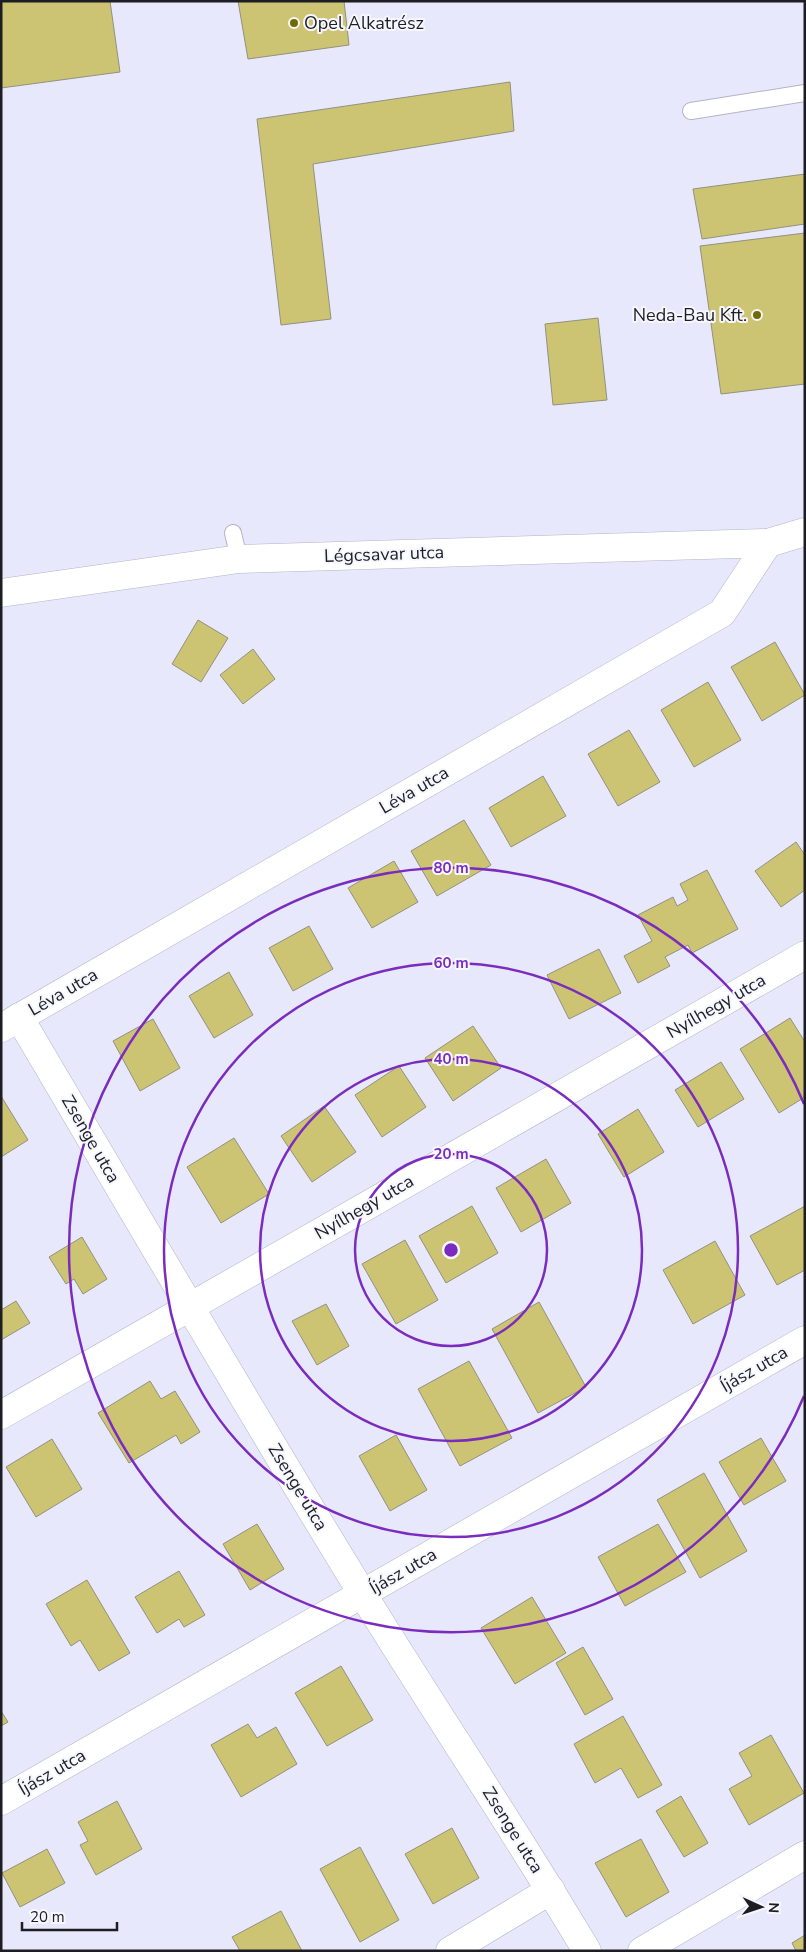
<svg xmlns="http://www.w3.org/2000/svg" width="806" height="1952" viewBox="0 0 806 1952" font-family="'Nunito Sans',sans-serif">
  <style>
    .building { fill: #ccc473; stroke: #929180 }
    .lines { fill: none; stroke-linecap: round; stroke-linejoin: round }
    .lane-casing { stroke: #b3b4c5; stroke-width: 18 }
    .street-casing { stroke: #b3b4c5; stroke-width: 29 }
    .lane { stroke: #fff; stroke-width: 16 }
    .street { stroke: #fff; stroke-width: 28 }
    .ring { fill: none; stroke: #7b2cbf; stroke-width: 2.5 }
    .poi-dot { fill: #746a02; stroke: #f6f7fe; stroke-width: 2 }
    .labels { text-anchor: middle; stroke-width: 4; stroke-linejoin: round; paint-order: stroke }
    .poi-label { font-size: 18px; fill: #1d1d23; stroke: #f6f7fe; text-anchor: start }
    .street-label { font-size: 18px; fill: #1d1d23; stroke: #f6f7fe }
    .centre { fill: #7b2cbf; stroke: #f6f7fe; stroke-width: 2.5 }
    .ring-label { font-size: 15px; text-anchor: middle; font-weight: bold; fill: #7b2cbf; stroke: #f6f7fe; stroke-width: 4; stroke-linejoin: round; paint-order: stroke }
  </style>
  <rect width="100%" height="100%" fill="#e7e8fb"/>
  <!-- building -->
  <g class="building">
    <path d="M 1,1 L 110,1 L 120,72 L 1,88 Z"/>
    <path d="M 238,1 L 344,1 L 349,45 L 248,59 Z"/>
    <path d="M 510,82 L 514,131 L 313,164 L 331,319 L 281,325 L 257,119 Z"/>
    <path d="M 805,174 L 805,224 L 702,239 L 693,189 Z"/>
    <path d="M 805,233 L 805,384 L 721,394 L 700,246 Z"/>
    <path d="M 598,318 L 607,400 L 553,405 L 545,324 Z"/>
    <path d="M 198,620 L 228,638 L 201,682 L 172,664 Z"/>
    <path d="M 775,642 L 805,695 L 762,721 L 731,667 Z"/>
    <path d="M 253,649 L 275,679 L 243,704 L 220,675 Z"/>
    <path d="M 708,682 L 741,740 L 694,767 L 661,710 Z"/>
    <path d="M 629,730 L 660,782 L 618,806 L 588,754 Z"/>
    <path d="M 543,776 L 566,816 L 511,847 L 489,808 Z"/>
    <path d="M 464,820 L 491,865 L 437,896 L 411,851 Z"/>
    <path d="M 796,842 L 805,855 L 805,890 L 781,907 L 755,871 Z"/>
    <path d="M 394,861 L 418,902 L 372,928 L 348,888 Z"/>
    <path d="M 707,870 L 738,929 L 692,953 L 688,945 L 665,957 L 670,966 L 638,983 L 624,956 L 652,941 L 638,915 L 673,897 L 677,906 L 688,900 L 680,884 Z"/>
    <path d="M 309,926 L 333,969 L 293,991 L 269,948 Z"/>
    <path d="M 599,949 L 621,993 L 569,1019 L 547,975 Z"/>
    <path d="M 229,972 L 253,1015 L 214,1038 L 189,996 Z"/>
    <path d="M 790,1018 L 805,1042 L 805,1097 L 779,1113 L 740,1049 Z"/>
    <path d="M 153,1019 L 180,1068 L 140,1091 L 113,1041 Z"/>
    <path d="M 473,1026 L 501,1068 L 453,1101 L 425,1058 Z"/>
    <path d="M 721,1062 L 744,1099 L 698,1127 L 675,1090 Z"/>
    <path d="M 399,1066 L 426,1107 L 382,1137 L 355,1095 Z"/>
    <path d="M 1,1096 L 28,1140 L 1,1157 Z"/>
    <path d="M 324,1106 L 356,1152 L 312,1182 L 281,1136 Z"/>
    <path d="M 638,1109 L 664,1152 L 624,1177 L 598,1134 Z"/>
    <path d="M 234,1138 L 269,1194 L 221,1223 L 187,1167 Z"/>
    <path d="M 546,1159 L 571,1203 L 521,1232 L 496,1188 Z"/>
    <path d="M 472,1206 L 498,1253 L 446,1283 L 419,1236 Z"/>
    <path d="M 805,1206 L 805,1270 L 777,1285 L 750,1236 Z"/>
    <path d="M 82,1237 L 107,1279 L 83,1294 L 74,1279 L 66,1284 L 49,1257 Z"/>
    <path d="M 405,1240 L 438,1300 L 396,1324 L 362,1264 Z"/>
    <path d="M 715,1241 L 745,1295 L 693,1324 L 663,1270 Z"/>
    <path d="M 16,1301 L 30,1323 L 1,1340 L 1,1310 Z"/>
    <path d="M 539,1302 L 586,1387 L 538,1413 L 492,1329 Z"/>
    <path d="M 326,1304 L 349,1346 L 317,1365 L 292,1321 Z"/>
    <path d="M 469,1361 L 512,1438 L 460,1466 L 418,1389 Z"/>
    <path d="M 150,1381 L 161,1399 L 175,1391 L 200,1432 L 181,1444 L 176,1435 L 129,1463 L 98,1413 Z"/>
    <path d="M 396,1435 L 427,1490 L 390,1511 L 359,1456 Z"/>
    <path d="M 761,1438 L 786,1481 L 744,1505 L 719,1462 Z"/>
    <path d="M 52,1439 L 82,1489 L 36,1517 L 6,1467 Z"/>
    <path d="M 704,1473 L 747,1551 L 700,1578 L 657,1500 Z"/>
    <path d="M 257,1524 L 284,1569 L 250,1590 L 223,1544 Z"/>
    <path d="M 658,1524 L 686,1572 L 625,1606 L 598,1557 Z"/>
    <path d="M 179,1571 L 205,1615 L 184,1627 L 179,1619 L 157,1633 L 135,1597 Z"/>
    <path d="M 87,1580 L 130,1653 L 99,1671 L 80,1640 L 71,1646 L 46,1604 Z"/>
    <path d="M 532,1597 L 566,1653 L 515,1684 L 481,1628 Z"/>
    <path d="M 583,1647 L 613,1699 L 585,1715 L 556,1663 Z"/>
    <path d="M 341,1666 L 373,1720 L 327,1746 L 295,1693 Z"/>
    <path d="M 1,1711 L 8,1722 L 1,1726 Z"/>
    <path d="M 623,1716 L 662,1785 L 638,1798 L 621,1768 L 595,1783 L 574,1744 Z"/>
    <path d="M 248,1724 L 257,1738 L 276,1727 L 297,1764 L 241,1797 L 211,1745 Z"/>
    <path d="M 771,1735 L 804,1793 L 749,1825 L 729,1789 L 752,1776 L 739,1753 Z"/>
    <path d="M 681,1796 L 708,1843 L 684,1857 L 656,1811 Z"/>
    <path d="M 117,1801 L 142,1849 L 96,1875 L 80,1845 L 88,1841 L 78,1822 Z"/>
    <path d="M 452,1828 L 479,1878 L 433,1904 L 405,1854 Z"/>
    <path d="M 641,1839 L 669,1892 L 626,1917 L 595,1863 Z"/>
    <path d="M 360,1847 L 399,1920 L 360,1942 L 320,1869 Z"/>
    <path d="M 47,1849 L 65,1883 L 20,1907 L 2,1873 Z"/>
    <path d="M 281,1911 L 302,1951 L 240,1951 L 232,1937 Z"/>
    <path d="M 805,1935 L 805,1951 L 796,1951 L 792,1943 Z"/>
  </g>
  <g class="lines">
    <defs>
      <g id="lane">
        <path d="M 691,111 L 805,93"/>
        <path d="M 233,533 L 239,559"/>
      </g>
      <g id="street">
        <path d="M 1,593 L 239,559 L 768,543"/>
        <path d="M 19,1017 C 133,1210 245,1403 362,1593 C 436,1713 515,1830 587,1951"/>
        <path d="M 1,1028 L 722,613 L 768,543 L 805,532"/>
        <path d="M 1,1415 L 805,955"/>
        <path d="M 1,1801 L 805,1340"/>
        <path d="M 450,1951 L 551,1890"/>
        <path d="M 642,1951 L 805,1855"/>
      </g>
    </defs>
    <!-- lane casing -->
    <use href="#lane" class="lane-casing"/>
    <!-- street casing -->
    <use href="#street" class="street-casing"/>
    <!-- lane -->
    <use href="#lane" class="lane"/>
    <!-- street -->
    <use href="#street" class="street"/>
  </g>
  <!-- distance rings -->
  <g class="ring">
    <circle cx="451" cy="1250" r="96"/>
    <circle cx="451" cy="1250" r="191"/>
    <circle cx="451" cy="1250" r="287"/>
    <path d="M804 1396A382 382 0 1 1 804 1104"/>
  </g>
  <!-- markers -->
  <g class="poi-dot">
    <circle cx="294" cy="23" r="5"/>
    <circle cx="757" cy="315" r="5"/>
  </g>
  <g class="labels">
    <!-- poi labels -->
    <g class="poi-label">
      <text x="304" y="29">Opel Alkatrész</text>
      <text x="747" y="321" text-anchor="end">Neda-Bau Kft.</text>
    </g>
    <!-- street labels -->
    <g class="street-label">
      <text transform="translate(384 554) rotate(-2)" y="6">Légcsavar utca</text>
      <text transform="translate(414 790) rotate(-30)" y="6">Léva utca</text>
      <text transform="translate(63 992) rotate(-30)" y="6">Léva utca</text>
      <text transform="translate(716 1006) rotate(-30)" y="6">Nyílhegy utca</text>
      <text transform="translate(91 1139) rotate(60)" y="6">Zsenge utca</text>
      <text transform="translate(364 1207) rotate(-30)" y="6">Nyílhegy utca</text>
      <text transform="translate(754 1369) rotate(-30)" y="6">Íjász utca</text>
      <text transform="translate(298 1487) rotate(59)" y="6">Zsenge utca</text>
      <text transform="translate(403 1571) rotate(-30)" y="6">Íjász utca</text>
      <text transform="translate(52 1772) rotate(-30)" y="6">Íjász utca</text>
      <text transform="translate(513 1830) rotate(58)" y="6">Zsenge utca</text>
    </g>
  </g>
  <circle cx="451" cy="1250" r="8" class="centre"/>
  <g class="ring-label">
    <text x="451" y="873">80 m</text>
    <text x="451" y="968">60 m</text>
    <text x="451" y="1064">40 m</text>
    <text x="451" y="1159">20 m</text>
  </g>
  <!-- border -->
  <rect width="806" height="1952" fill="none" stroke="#1d1d23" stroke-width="5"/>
  <!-- north arrow -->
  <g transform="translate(761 1907) rotate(93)" stroke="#f6f7fe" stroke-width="4" paint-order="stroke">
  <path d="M0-4L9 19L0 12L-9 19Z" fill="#1d1d23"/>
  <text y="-8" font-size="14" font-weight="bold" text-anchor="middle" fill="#1d1d23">N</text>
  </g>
  <!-- scale -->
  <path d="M22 1922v8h95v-8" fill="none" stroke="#1d1d23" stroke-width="2.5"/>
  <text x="30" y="1922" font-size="15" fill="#1d1d23" stroke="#f6f7fe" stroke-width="4" paint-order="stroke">20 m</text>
</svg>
